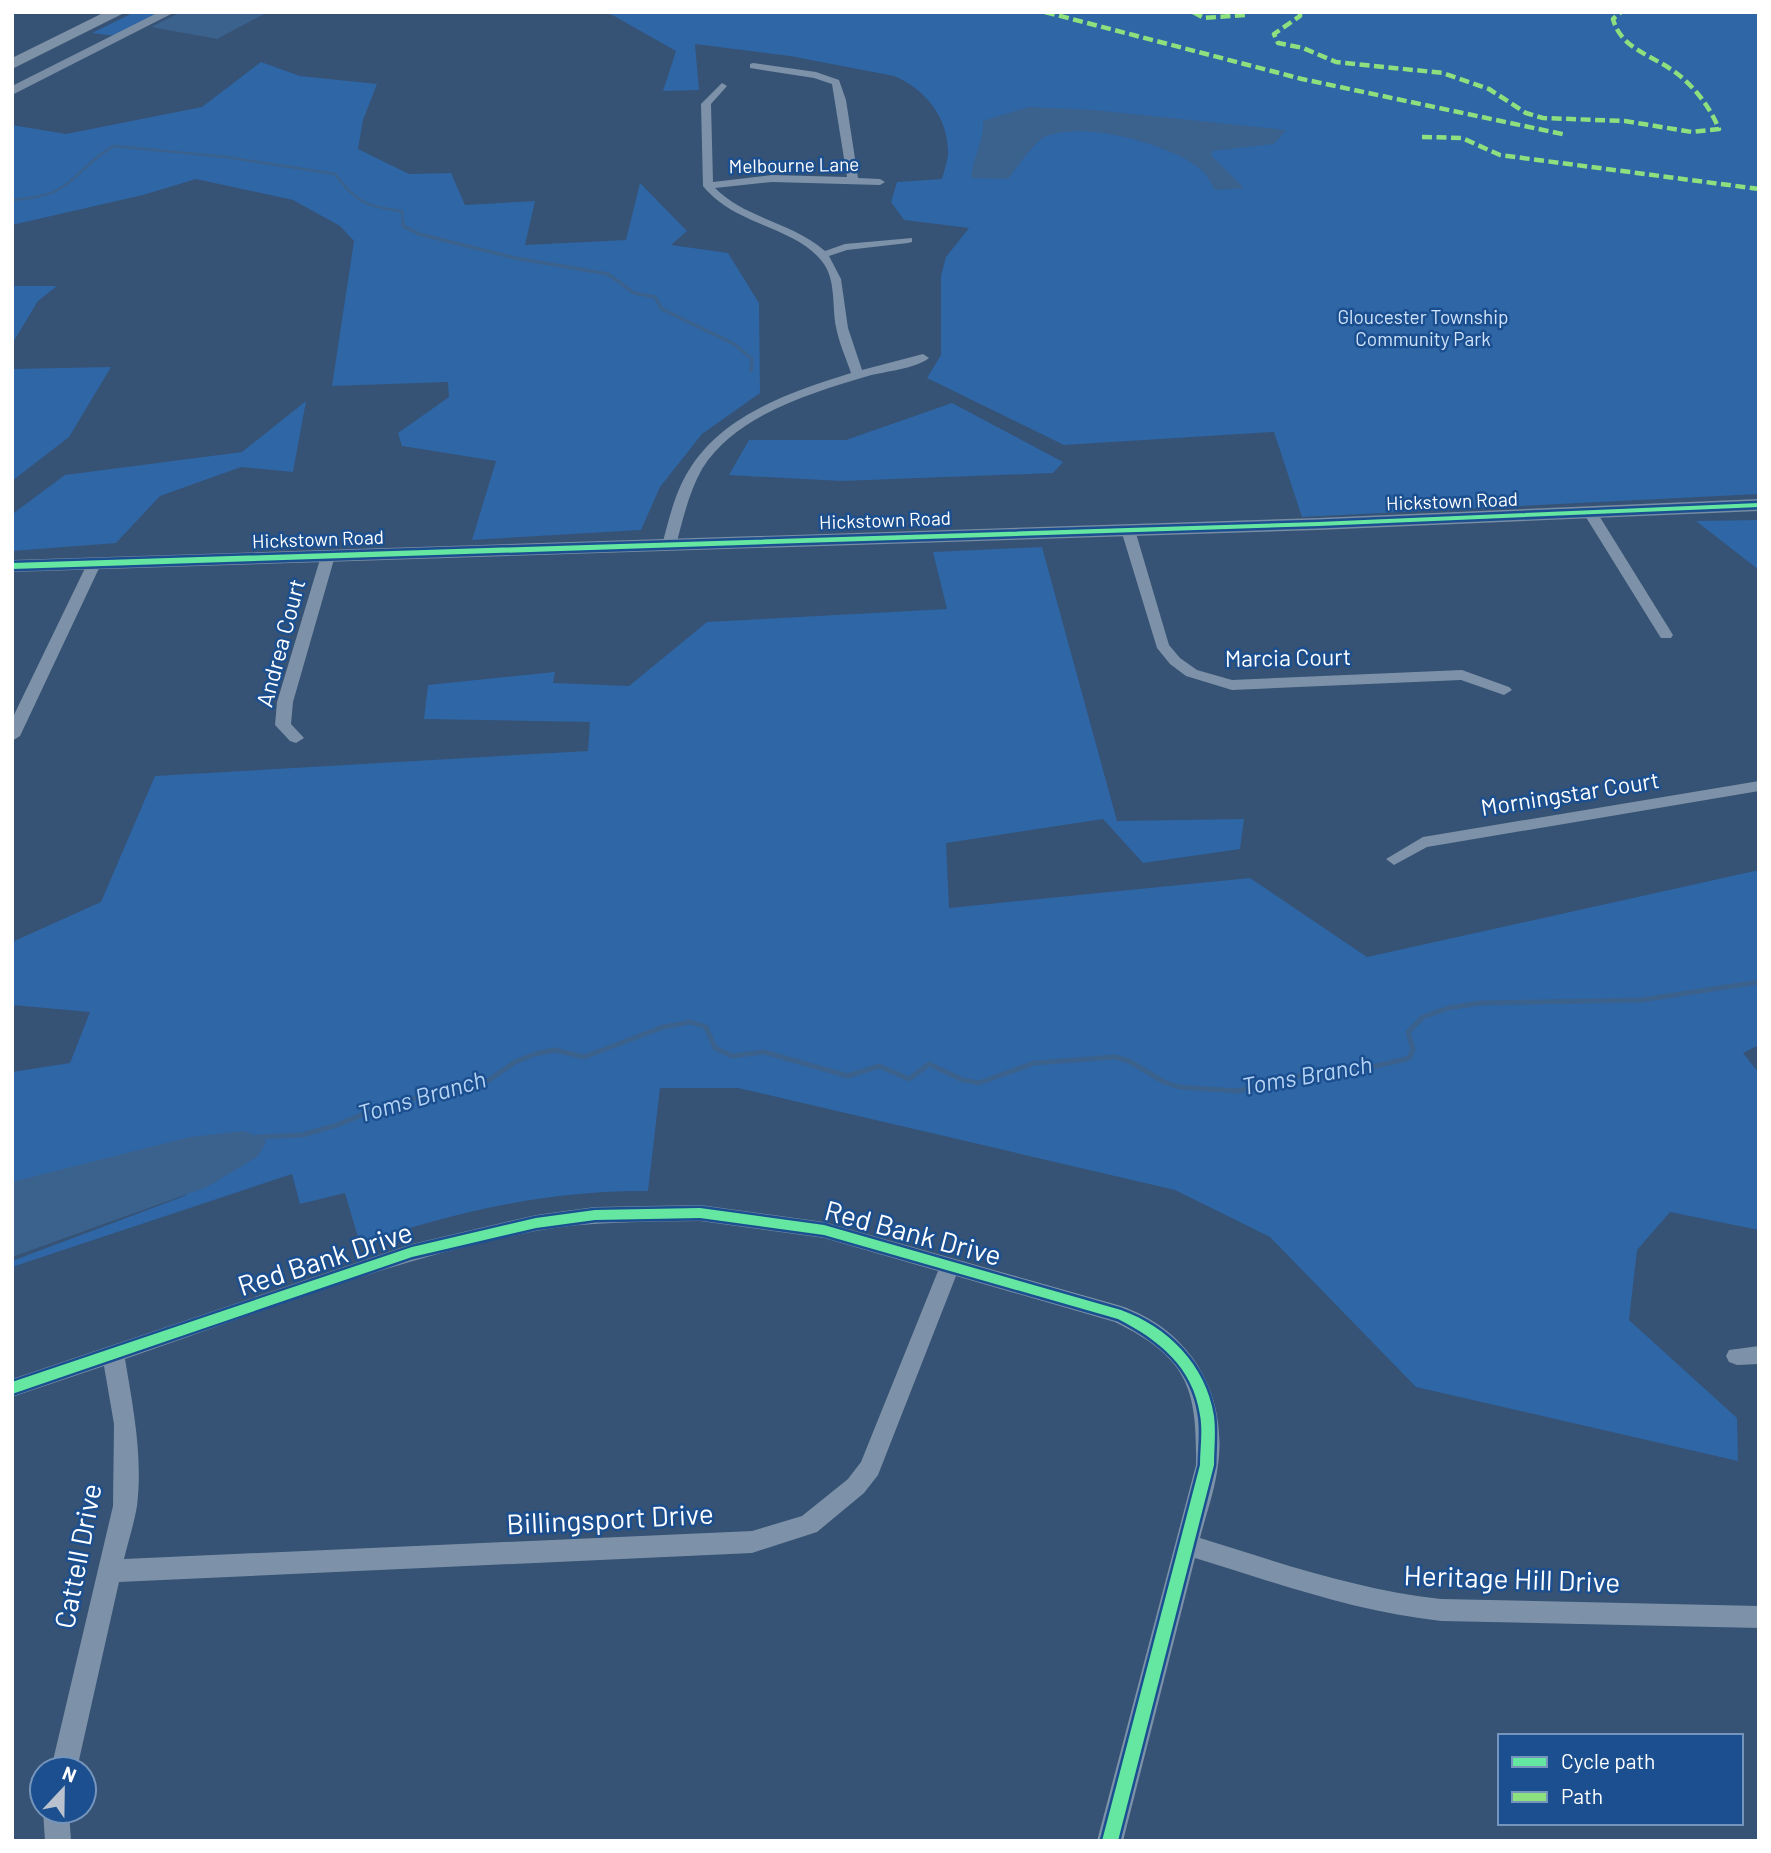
<svg xmlns="http://www.w3.org/2000/svg" width="1771" height="1853" viewBox="0 0 1771 1853" font-family="Barlow,sans-serif">
  <style>
    .green { fill: #2f66a5 }
    .water { fill: #3b618d }
    .lines { fill: none; stroke-linecap: round; stroke-linejoin: round }
    .stream-far2 { stroke: #3b618d; stroke-width: 2.5 }
    .stream-far1 { stroke: #3b618d; stroke-width: 3.5 }
    .stream { stroke: #3b618d; stroke-width: 5 }
    .street { fill: #7d92a8; fill-rule: evenodd }
    .secondary { fill: #798da4; fill-rule: evenodd }
    .highway { fill: #7e92a7; fill-rule: evenodd }
    .quiet { stroke: #8de07e; stroke-width: 4.5; stroke-dasharray: 10 4.5; stroke-linecap: butt }
    .cycleway-casing { stroke: #1b4f8f; stroke-width: 5 }
    .cycleway { fill: #66e7a1; fill-rule: evenodd }
    .labels { text-anchor: middle; stroke-width: 5; stroke-linejoin: round; paint-order: stroke }
    .far-street-label { font-size: 19px; fill: #fff; stroke: #1b4f8f }
    .far-park-label { font-size: 19px; fill: #cfe3fa; stroke: #1b4f8f }
    .street-label { font-size: 23px; fill: #fff; stroke: #1b4f8f }
    .water-label { font-size: 24px; font-style: italic; fill: #b5d3f5; stroke: #1b4f8f }
    .near-street-label { font-size: 28px; fill: #fff; stroke: #1b4f8f }
  </style>
  <rect width="100%" height="100%" fill="#365274"/>
  <!-- green -->
  <g class="green">
    <path d="M 135,12 L 164,12 L 116,36 L 92,33 Z"/>
    <path d="M 607,12 L 1759,12 L 1759,494 L 1302,517 L 1274,432 L 1064,445 L 927,378 L 941,355 L 941,276 L 946,257 L 969,228 L 904,220 L 891,202 L 897,182 L 942,179 C 944,171 948,161 948,152 C 948,117 925,89 894,76 L 790,56 L 695,44 L 699,90 L 663,91 L 676,51 Z"/>
    <path d="M 261,62 L 300,76 L 377,84 L 363,120 L 358,149 L 409,174 L 451,173 L 465,205 L 535,201 L 525,245 L 626,240 L 640,183 L 687,231 L 671,245 L 728,253 L 759,303 L 760,393 L 702,434 L 660,487 L 641,530 L 472,540 L 496,461 L 402,446 L 398,433 L 449,397 L 448,382 L 332,386 L 354,241 L 340,226 L 293,200 L 196,179 L 143,195 L 12,225 L 12,125 L 66,134 L 202,107 Z"/>
    <path d="M 12,286 L 57,286 L 38,301 L 12,344 Z"/>
    <path d="M 111,367 L 69,437 L 12,481 L 12,369 Z"/>
    <path d="M 306,401 L 293,472 L 241,467 L 160,496 L 116,543 L 12,551 L 12,518 L 15,512 L 65,475 L 242,452 Z"/>
    <path d="M 952,403 L 1063,462 L 1053,473 L 841,481 L 729,475 L 749,440 L 846,440 Z"/>
    <path d="M 1759,520 L 1759,570 L 1696,521 Z"/>
    <path d="M 1042,547 L 1117,821 L 1244,819 L 1240,849 L 1143,863 L 1103,819 L 946,843 L 949,908 L 1250,878 L 1367,957 L 1759,870 L 1759,1045 L 1743,1053 L 1759,1073 L 1759,1230 L 1670,1212 L 1637,1250 L 1629,1320 L 1737,1418 L 1738,1461 L 1416,1387 L 1270,1237 L 1175,1190 L 738,1088 L 660,1088 L 648,1191 C 549,1190 454,1212 360,1244 L 345,1193 L 300,1204 L 292,1174 L 12,1267 L 12,1261 L 187,1195 L 12,1185 L 12,1072 L 70,1063 L 90,1012 L 12,1005 L 12,942 L 101,902 L 155,776 L 588,751 L 590,722 L 424,719 L 428,685 L 555,672 L 553,683 L 629,686 L 707,622 L 947,609 L 933,552 Z"/>
  </g>
  <!-- water -->
  <g class="water">
    <path d="M 181,12 L 268,12 L 217,39 L 151,27 Z"/>
    <path d="M 1029,107 L 1094,110 L 1286,130 L 1274,144 L 1212,151 L 1212,156 L 1244,188 L 1215,190 C 1211,183 1206,173 1199,168 C 1169,144 1079,119 1043,138 C 1033,144 1016,169 1008,179 L 971,178 C 972,159 985,140 983,121 Z"/>
    <path d="M 244,1131 L 265,1139 L 266,1143 L 257,1157 L 207,1187 L 12,1257 L 12,1182 L 190,1137 Z"/>
  </g>
  <g class="lines">
    <!-- stream-far2 -->
    <path class="stream-far2" d="M 12,200 C 28,198 47,197 61,188 C 80,176 93,156 114,146 L 226,157 L 335,174 C 356,203 368,207 402,211 L 403,225"/>
    <!-- stream-far1 -->
    <path class="stream-far1" d="M 403,223 L 403,226 L 419,234 L 515,258 L 608,274 L 634,293 L 655,297 L 662,309 L 734,344 L 752,359 L 751,371"/>
    <!-- stream -->
    <path class="stream" d="M 258,1137 L 302,1135 L 337,1125 L 393,1102 L 479,1087 L 515,1062 L 535,1054 L 555,1050 L 584,1057 L 663,1027 L 691,1022 L 706,1027 L 715,1048 L 732,1056 L 764,1052 L 848,1076 L 879,1066 L 909,1079 L 929,1064 L 963,1080 L 979,1083 L 1034,1063 L 1115,1057 L 1129,1061 L 1164,1082 L 1179,1087 L 1238,1091 L 1292,1077 L 1376,1066 L 1406,1059 L 1410,1057 L 1413,1049 L 1408,1032 L 1423,1017 L 1448,1008 L 1480,1003 L 1641,1000 L 1759,982"/>
    <!-- street -->
    <g class="street">
      <path d="M 753,63 L 816,72 L 839,80 L 846,100 L 858,178 L 880,179 L 885,182 L 880,185 L 772,182 L 715,188 C 746,219 792,222 825,251 L 845,244 L 912,238 L 912,242 L 908,243 L 847,250 L 829,256 L 841,279 L 848,328 L 862,370 L 923,354 L 929,358 C 915,369 886,371 868,376 C 811,393 735,415 702,469 C 689,492 683,519 676,545 L 669,549 L 662,545 C 669,519 675,492 689,470 C 723,414 793,391 851,373 C 846,358 839,343 836,327 C 832,307 836,282 824,264 C 797,226 736,227 703,186 L 701,104 L 722,83 L 727,86 L 711,104 L 713,182 L 772,175 L 847,177 L 832,84 L 814,78 L 750,68 L 750,64 Z"/>
      <path d="M 1591,510 L 1598,514 L 1673,635 L 1671,638 L 1661,638 L 1659,635 L 1584,514 Z"/>
      <path d="M 1128,526 L 1135,530 L 1169,645 L 1180,658 L 1197,670 L 1232,680 L 1462,670 L 1509,687 L 1512,690 L 1504,695 L 1461,680 L 1232,690 L 1186,676 L 1170,664 L 1157,648 L 1121,530 Z"/>
      <path d="M 328,552 L 335,556 L 293,702 L 291,724 L 304,738 L 296,743 L 290,741 L 275,725 L 277,702 L 321,556 Z"/>
      <path d="M 94,560 L 101,564 L 20,736 L 12,741 L 12,719 L 87,564 Z"/>
      <path d="M 1759,781 L 1759,791 L 1427,847 L 1394,865 L 1386,859 L 1423,837 Z"/>
      <path d="M 700,1205 L 824,1222 L 1121,1306 C 1190,1330 1228,1393 1218,1465 C 1215,1490 1206,1515 1200,1538 C 1280,1563 1358,1590 1441,1599 L 1759,1606 L 1759,1628 L 1441,1621 C 1356,1612 1276,1583 1195,1558 L 1123,1841 L 1097,1841 L 1196,1465 C 1197,1388 1188,1358 1115,1322 L 956,1276 L 878,1475 L 864,1493 L 817,1532 L 752,1553 L 119,1582 L 77,1769 L 51,1769 L 113,1506 L 114,1424 L 104,1366 L 12,1397 L 12,1379 L 412,1244 L 536,1215 L 595,1207 ZM 700,1221 L 824,1238 L 938,1271 L 861,1462 L 848,1479 L 802,1516 L 752,1531 L 124,1559 C 128,1542 134,1524 137,1506 C 143,1456 133,1407 125,1359 C 260,1312 395,1258 536,1231 C 590,1221 645,1222 700,1221 Z"/>
      <path d="M 1759,1346 L 1759,1364 L 1737,1365 L 1729,1362 L 1726,1356 L 1729,1350 Z"/>
      <path d="M 43,1811 L 69,1811 L 71,1841 L 45,1841 Z"/>
    </g>
    <!-- secondary -->
    <g class="secondary">
      <path d="M 159,12 L 175,12 L 12,95 L 12,86 Z"/>
      <path d="M 1759,499 L 1759,511 L 1318,530 L 12,572 L 12,560 L 1318,518 Z"/>
    </g>
    <!-- highway -->
    <path class="highway" d="M 105,12 L 126,12 L 12,69 L 12,58 Z"/>
    <!-- quiet -->
    <g class="quiet">
      <path d="M 1045,12 L 1302,79 L 1567,135"/>
      <path d="M 1193,12 L 1204,18 L 1245,15 L 1248,12"/>
      <path d="M 1300,12 L 1300,16 L 1274,34 L 1278,43 L 1303,48 L 1336,62 L 1443,73 L 1489,89 L 1526,113 L 1543,118 L 1625,121 L 1692,132 L 1719,129 C 1710,107 1694,86 1675,72 C 1652,55 1621,49 1613,19 L 1621,12"/>
      <path d="M 1422,137 L 1462,138 L 1500,155 L 1759,189"/>
    </g>
    <defs>
      <g id="cycleway">
        <path d="M 1759,503 L 1759,507 L 1318,526 L 12,569 L 12,563 L 1318,522 Z"/>
        <path d="M 700,1208 L 824,1225 L 1121,1310 C 1168,1327 1206,1365 1214,1416 C 1216,1432 1214,1449 1214,1465 L 1118,1841 L 1102,1841 L 1200,1465 C 1200,1449 1203,1432 1200,1415 C 1193,1367 1159,1340 1118,1319 L 824,1235 L 700,1218 L 595,1220 L 536,1228 L 412,1257 L 12,1394 L 12,1382 L 412,1247 L 536,1218 L 595,1210 Z"/>
      </g>
    </defs>
    <!-- cycleway casing -->
    <use href="#cycleway" class="cycleway-casing"/>
    <!-- cycleway -->
    <use href="#cycleway" class="cycleway"/>
  </g>
  <g class="labels">
    <!-- far-street labels -->
    <g class="far-street-label">
      <text transform="translate(794 165) rotate(-1)" y="7">Melbourne Lane</text>
      <text transform="translate(1452 501) rotate(-2)" y="7">Hickstown Road</text>
      <text transform="translate(885 520) rotate(-2)" y="7">Hickstown Road</text>
      <text transform="translate(318 539) rotate(-2)" y="7">Hickstown Road</text>
    </g>
    <!-- far-park labels -->
    <g class="far-park-label">
      <text x="1423" y="324">Gloucester Township<tspan x="1423" dy="22">Community Park</tspan></text>
    </g>
    <!-- street labels -->
    <g class="street-label">
      <text transform="translate(281 643) rotate(-75)" y="8">Andrea Court</text>
      <text transform="translate(1288 658) rotate(-1)" y="8">Marcia Court</text>
      <text transform="translate(1570 794) rotate(-9)" y="8">Morningstar Court</text>
    </g>
    <!-- water labels -->
    <g class="water-label">
      <text transform="translate(1307 1076) rotate(-10)" y="8">Toms Branch</text>
      <text transform="translate(422 1097) rotate(-16)" y="8">Toms Branch</text>
    </g>
    <!-- near-street labels -->
    <g class="near-street-label">
      <text transform="translate(913 1233) rotate(15)" y="10">Red Bank Drive</text>
      <text transform="translate(325 1259) rotate(-18)" y="10">Red Bank Drive</text>
      <text transform="translate(610 1519) rotate(-3)" y="10">Billingsport Drive</text>
      <text transform="translate(78 1556) rotate(-79)" y="10">Cattell Drive</text>
      <text transform="translate(1512 1579) rotate(2)" y="10">Heritage Hill Drive</text>
    </g>
  </g>
  <!-- border -->
  <rect width="1771" height="1853" fill="none" stroke="#ffffff" stroke-width="28"/>
  <!-- legend -->
  <rect x="1498" y="1734" width="245" height="91" fill="#1b4f8f" stroke="#7695bc" stroke-width="2"/>
  <rect x="1512" y="1757" width="35" height="10" fill="#66e7a1" stroke="#7695bc" stroke-width="2"/>
  <text x="1561" y="1769" font-size="21" fill="#ffffff">Cycle path</text>
  <rect x="1512" y="1792" width="35" height="10" fill="#8de07e" stroke="#7695bc" stroke-width="2"/>
  <text x="1561" y="1804" font-size="21" fill="#ffffff">Path</text>
  <!-- north arrow -->
  <g transform="translate(63 1790) rotate(22)"><circle r="33" fill="#1b4f8f" stroke="#7695bc" stroke-width="2"/>
  <path d="M0-5L12 26L0 18L-12 26Z" fill="#b9c2ce"/>
  <text y="-10" font-size="19" font-weight="bold" text-anchor="middle" fill="#ffffff">N</text>
  </g>
</svg>
